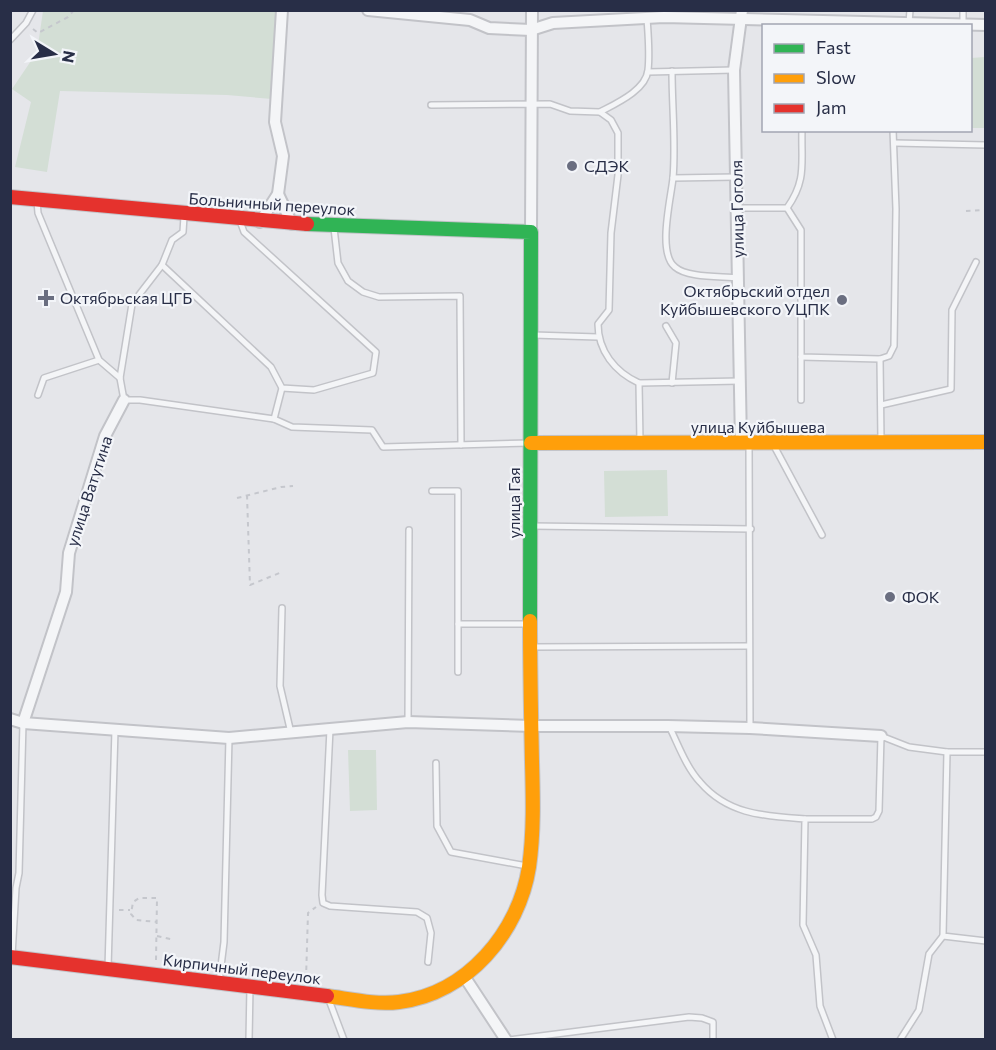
<svg xmlns="http://www.w3.org/2000/svg" width="996" height="1050" viewBox="0 0 996 1050" font-family="Commissioner,sans-serif">
  <style>
    .green { fill: #d3ded5 }
    .lines { fill: none; stroke-linecap: round; stroke-linejoin: round }
    .lane-casing { stroke: #c2c3c8; stroke-width: 8 }
    .street-casing { stroke: #c2c3c8; stroke-width: 14 }
    .fast-casing { stroke: #c2c3c8; stroke-width: 16 }
    .slow-casing { stroke: #c2c3c8; stroke-width: 16 }
    .jam-casing { stroke: #c2c3c8; stroke-width: 16 }
    .path { stroke: #c5c7cd; stroke-width: 2; stroke-dasharray: 4.5 4.5; stroke-linecap: butt }
    .lane { stroke: #f4f5f7; stroke-width: 5 }
    .street { stroke: #f4f5f7; stroke-width: 10 }
    .fast { stroke: #30b455; stroke-width: 14 }
    .slow { stroke: #ff9f0a; stroke-width: 14 }
    .jam { stroke: #e5322d; stroke-width: 14 }
    .poi-dot { fill: #6a6e80; stroke: #f3f5f9; stroke-width: 2 }
    .labels { text-anchor: middle; stroke-width: 4.5; stroke-linejoin: round; paint-order: stroke }
    .poi-label { font-size: 16px; fill: #282e47; stroke: #f3f5f9; text-anchor: start }
    .street-label { font-size: 16px; fill: #282e47; stroke: #f3f5f9 }
  </style>
  <rect width="100%" height="100%" fill="#e5e6ea"/>
  <!-- green -->
  <g class="green">
    <path d="M 43,11 L 276,11 L 272,99 L 227,95 L 60,91 L 47,172 L 15,167 L 31,102 L 12,89 L 37,52 Z"/>
    <path d="M 985,57 L 985,128 L 971,128 L 971,58 Z"/>
    <path d="M 667,470 L 668,516 L 605,517 L 604,471 Z"/>
    <path d="M 348,750 L 376,750 L 377,810 L 350,811 Z"/>
  </g>
  <g class="lines">
    <defs>
      <g id="lane">
        <path d="M 909,23 L 910,10"/>
        <path d="M 963,25 L 963,10"/>
        <path d="M 10,40 L 26,23 L 33,10"/>
        <path d="M 672,71 C 672,106 676,144 673,178 C 671,198 657,253 675,267 C 687,278 722,276 738,278"/>
        <path d="M 648,72 L 734,70"/>
        <path d="M 431,105 L 550,104 L 570,111 L 600,112 L 611,120 L 618,133 L 618,175 L 611,233 L 609,310 L 598,324 C 598,351 615,372 639,383 L 740,381"/>
        <path d="M 600,112 C 617,103 646,90 648,70 C 650,53 648,34 647,18"/>
        <path d="M 894,143 L 986,145"/>
        <path d="M 673,178 L 736,177"/>
        <path d="M 37,201 L 38,213 L 99,360 L 120,378"/>
        <path d="M 737,208 L 787,208 C 807,180 801,163 802,130"/>
        <path d="M 787,208 L 801,230 L 801,357 L 880,359 L 889,356 L 894,346 L 896,209 L 893,130"/>
        <path d="M 184,216 L 183,232 L 172,240 L 162,265 L 271,367 L 282,388 L 314,390 L 373,373 L 376,352 L 244,232 L 240,221"/>
        <path d="M 334,228 L 338,263 L 348,281 L 363,292 L 379,297 L 460,296 L 461,445"/>
        <path d="M 162,265 L 132,304 L 120,378 L 124,400 L 140,400 L 274,419 L 292,427 L 372,430 L 383,447 L 530,443"/>
        <path d="M 666,326 L 676,343 L 672,383"/>
        <path d="M 533,335 L 598,337"/>
        <path d="M 801,357 L 801,400"/>
        <path d="M 880,359 L 881,441"/>
        <path d="M 639,383 L 640,442"/>
        <path d="M 38,395 L 44,378 L 99,360"/>
        <path d="M 881,405 L 951,389 L 952,310 L 976,262"/>
        <path d="M 274,419 L 282,388"/>
        <path d="M 773,444 L 822,535"/>
        <path d="M 749,445 L 750,728"/>
        <path d="M 432,491 L 458,491 L 458,672"/>
        <path d="M 532,526 L 751,529"/>
        <path d="M 282,608 L 280,686 L 291,733"/>
        <path d="M 458,624 L 529,624"/>
        <path d="M 532,647 L 749,646"/>
        <path d="M 408,722 L 409,530"/>
        <path d="M 669,726 C 678,744 686,767 700,782 C 728,815 765,816 805,819 L 803,925 L 816,955 L 820,1006 L 833,1040"/>
        <path d="M 330,729 L 322,895 L 323,903 L 330,906 L 417,912 L 427,918 L 431,933 L 428,962"/>
        <path d="M 947,752 L 943,936 L 986,941"/>
        <path d="M 436,763 L 437,826 L 451,852 L 527,866"/>
        <path d="M 805,819 L 872,819 L 876,817 L 879,811 L 881,736 L 909,747 L 947,752 L 986,752"/>
        <path d="M 12,955 L 16,888 L 19,873 L 23,723"/>
        <path d="M 108,968 L 115,730"/>
        <path d="M 219,982 L 224,942 L 229,738"/>
        <path d="M 329,1000 L 344,1040"/>
        <path d="M 249,1040 L 250,987"/>
        <path d="M 509,1040 L 689,1017 L 702,1018 L 713,1022 L 713,1040"/>
        <path d="M 900,1040 L 919,1010 L 929,954 L 943,936"/>
      </g>
      <g id="street">
        <path d="M 368,10 L 470,20 L 489,28 L 531,30 L 553,23 L 664,17 L 986,25"/>
        <path d="M 278,194 L 292,224"/>
        <path d="M 260,222 L 278,194 L 283,156 L 275,122 L 282,10"/>
        <path d="M 531,232 L 532,10"/>
        <path d="M 741,443 L 734,70 L 742,10"/>
        <path d="M 10,719 L 23,723 L 229,738 L 408,722 L 531,726 L 668,726 L 750,728 L 881,736"/>
        <path d="M 23,723 L 66,592 L 69,553 L 105,436 L 124,400"/>
        <path d="M 464,976 L 506,1040"/>
      </g>
      <path id="fast" d="M 307,224 L 531,232 L 530,621"/>
      <g id="slow">
        <path d="M 531,443 L 986,442"/>
        <path d="M 327,996 C 350,999 376,1005 399,1002 C 467,994 519,932 529,867 C 534,832 533,797 532,762 C 531,715 530,668 530,621"/>
      </g>
      <g id="jam">
        <path d="M 10,197 L 307,224"/>
        <path d="M 10,957 L 327,996"/>
      </g>
    </defs>
    <!-- lane casing -->
    <use href="#lane" class="lane-casing"/>
    <!-- street casing -->
    <use href="#street" class="street-casing"/>
    <!-- fast casing -->
    <use href="#fast" class="fast-casing"/>
    <!-- slow casing -->
    <use href="#slow" class="slow-casing"/>
    <!-- jam casing -->
    <use href="#jam" class="jam-casing"/>
    <!-- path -->
    <g class="path">
      <path d="M 33,29 L 38,33 L 68,17 L 74,10"/>
      <path d="M 966,211 L 986,210"/>
      <path d="M 247,495 L 250,585 L 282,572"/>
      <path d="M 237,498 L 281,487 L 293,486"/>
      <path d="M 119,910 L 130,910"/>
      <path d="M 157,936 L 174,940"/>
      <path d="M 156,960 L 157,898 L 139,898 L 133,902 L 131,914 L 136,920 L 157,922"/>
      <path d="M 306,979 L 308,913 L 316,907"/>
    </g>
    <!-- lane -->
    <use href="#lane" class="lane"/>
    <!-- street -->
    <use href="#street" class="street"/>
    <!-- fast -->
    <use href="#fast" class="fast"/>
    <!-- slow -->
    <use href="#slow" class="slow"/>
    <!-- jam -->
    <use href="#jam" class="jam"/>
  </g>
  <!-- markers -->
  <g class="poi-dot">
    <circle cx="572" cy="166" r="6"/>
    <path d="M43 289h6v6h6v6h-6v6h-6v-6h-6v-6h6z"/>
    <circle cx="842" cy="300" r="6"/>
    <circle cx="890" cy="597" r="6"/>
  </g>
  <g class="labels">
    <!-- poi labels -->
    <g class="poi-label">
      <text x="584" y="172">СДЭК</text>
      <text x="830" y="297" text-anchor="end">Октябрьский отдел<tspan x="830" dy="18">Куйбышевского УЦПК</tspan></text>
      <text x="60" y="304">Октябрьская ЦГБ</text>
      <text x="902" y="603">ФОК</text>
    </g>
    <!-- street labels -->
    <g class="street-label">
      <text transform="translate(272 204) rotate(4)" y="6">Больничный переулок</text>
      <text transform="translate(737 209) rotate(-91)" y="6">улица Гоголя</text>
      <text x="758" y="433">улица Куйбышева</text>
      <text transform="translate(89 491) rotate(-72)" y="6">улица Ватутина</text>
      <text transform="translate(514 503) rotate(-90)" y="6">улица Гая</text>
      <text transform="translate(242 969) rotate(7)" y="6">Кирпичный переулок</text>
    </g>
  </g>
  <!-- border -->
  <rect width="996" height="1050" fill="none" stroke="#282e47" stroke-width="24"/>
  <!-- legend -->
  <rect x="762" y="24" width="210" height="108" fill="#f3f5f9" stroke="#a2a5b2" stroke-width="1.5"/>
  <rect x="774" y="44" width="30" height="9" fill="#30b455" stroke="#a2a5b2" stroke-width="1.5"/>
  <text x="816" y="54" font-size="18" fill="#282e47">Fast</text>
  <rect x="774" y="74" width="30" height="9" fill="#ff9f0a" stroke="#a2a5b2" stroke-width="1.5"/>
  <text x="816" y="84" font-size="18" fill="#282e47">Slow</text>
  <rect x="774" y="104" width="30" height="9" fill="#e5322d" stroke="#a2a5b2" stroke-width="1.5"/>
  <text x="816" y="114" font-size="18" fill="#282e47">Jam</text>
  <!-- north arrow -->
  <g transform="translate(54 54) rotate(101)" stroke="#f3f5f9" stroke-width="4.5" paint-order="stroke">
  <path d="M0-4.5L10 22L0 15L-10 22Z" fill="#282e47"/>
  <text y="-9" font-size="16" font-weight="bold" text-anchor="middle" fill="#282e47">N</text>
  </g>
</svg>
